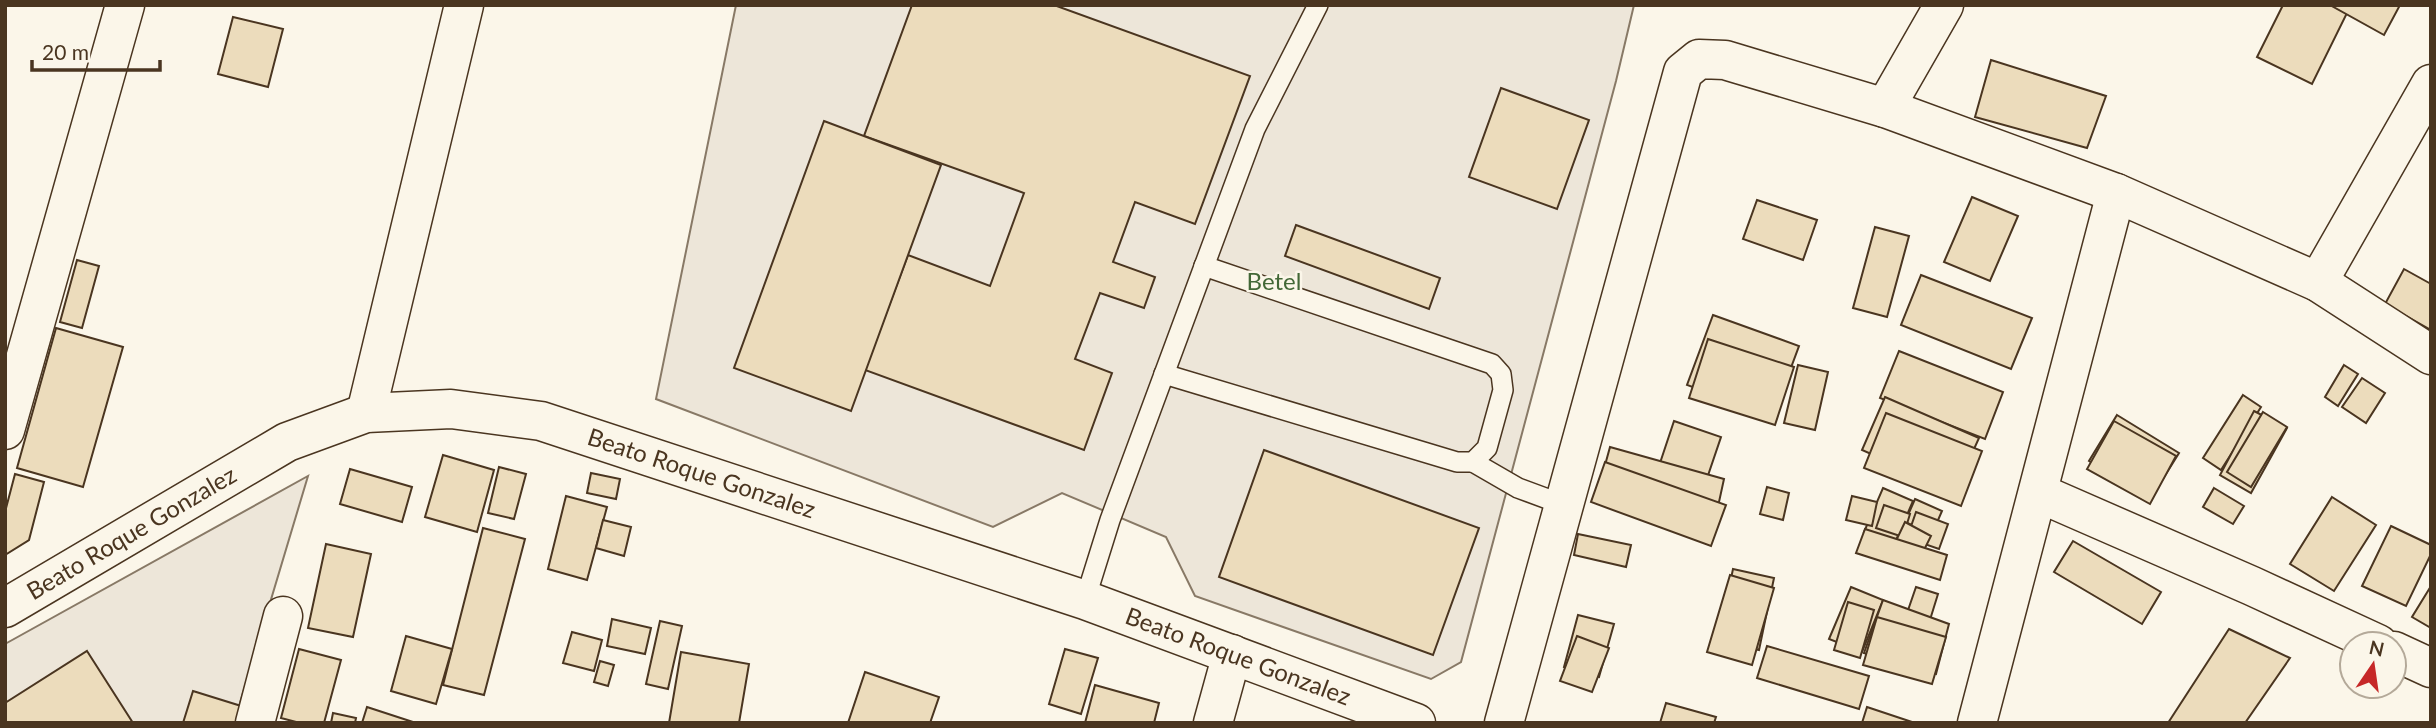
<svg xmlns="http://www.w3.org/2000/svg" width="2436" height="728" viewBox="0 0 2436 728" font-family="Lato,sans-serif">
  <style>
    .green { fill: #ede6d9; stroke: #887966; stroke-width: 2 }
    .building { fill: #ecdcbc; stroke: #4a3520; stroke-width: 2 }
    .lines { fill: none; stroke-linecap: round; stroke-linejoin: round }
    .lane-casing { stroke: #4a3520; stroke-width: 22 }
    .street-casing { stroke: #4a3520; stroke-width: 41 }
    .secondary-casing { stroke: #4a3520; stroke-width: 41 }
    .lane { stroke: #fbf6e9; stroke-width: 19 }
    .street { stroke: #fbf6e9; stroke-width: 38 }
    .secondary { stroke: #fbf6e9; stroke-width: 38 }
    .labels { text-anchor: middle; stroke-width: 5; stroke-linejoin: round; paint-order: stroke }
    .park-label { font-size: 24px; fill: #436837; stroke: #fbf6e9 }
    .street-label { font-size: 24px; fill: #4a3520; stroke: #fbf6e9 }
  </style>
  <rect width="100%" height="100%" fill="#fbf6e9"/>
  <!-- green -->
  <g class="green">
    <path d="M 736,5 L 1634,5 L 1616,81 L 1461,662 L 1431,679 L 1195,596 L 1166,537 L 1062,493 L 993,527 L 656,399 Z"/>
    <path d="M 308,476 L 234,723 L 5,723 L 5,644 Z"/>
  </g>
  <!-- building -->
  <g class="building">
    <path d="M 912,5 L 1054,5 L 1250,76 L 1195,224 L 1135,202 L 1113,262 L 1155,277 L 1144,308 L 1100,293 L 1075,359 L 1112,373 L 1084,450 L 865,370 L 908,255 L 990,286 L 1024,193 L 864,136 Z"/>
    <path d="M 2283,5 L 2337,5 L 2348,11 L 2312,84 L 2257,57 Z"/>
    <path d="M 2330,5 L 2400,5 L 2384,35 Z"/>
    <path d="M 233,17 L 283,29 L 268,87 L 218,74 Z"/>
    <path d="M 1991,60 L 2106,96 L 2087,148 L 1975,117 Z"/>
    <path d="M 1501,88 L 1589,120 L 1557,209 L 1469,177 Z"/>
    <path d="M 824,121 L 941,165 L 851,411 L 734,368 Z"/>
    <path d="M 1972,197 L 2018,216 L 1990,281 L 1944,262 Z"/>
    <path d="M 1757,200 L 1817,220 L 1803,260 L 1743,239 Z"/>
    <path d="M 1296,225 L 1440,278 L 1429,309 L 1285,256 Z"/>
    <path d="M 1875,227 L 1909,236 L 1887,317 L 1853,308 Z"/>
    <path d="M 77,260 L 99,266 L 82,328 L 60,322 Z"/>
    <path d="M 2404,269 L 2431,284 L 2431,330 L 2385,304 Z"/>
    <path d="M 1921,275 L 2032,318 L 2011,369 L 1901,325 Z"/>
    <path d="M 1713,315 L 1799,346 L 1773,416 L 1687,385 Z"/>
    <path d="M 56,328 L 123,347 L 83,487 L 17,468 Z"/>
    <path d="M 1708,339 L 1794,367 L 1775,425 L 1689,398 Z"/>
    <path d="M 1899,351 L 2003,392 L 1985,439 L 1880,398 Z"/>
    <path d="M 1798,365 L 1828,372 L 1815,430 L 1784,423 Z"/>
    <path d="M 2344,365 L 2358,374 L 2338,406 L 2325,397 Z"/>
    <path d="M 2362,378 L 2385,393 L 2366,423 L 2342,407 Z"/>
    <path d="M 2243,395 L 2261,407 L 2221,470 L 2203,458 Z"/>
    <path d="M 1885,397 L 1979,438 L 1955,491 L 1862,450 Z"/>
    <path d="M 2254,411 L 2287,428 L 2251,493 L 2220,475 Z"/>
    <path d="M 2263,412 L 2287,427 L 2251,487 L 2227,472 Z"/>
    <path d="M 1886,413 L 1982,451 L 1961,506 L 1864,468 Z"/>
    <path d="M 2117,415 L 2179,453 L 2151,498 L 2089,461 Z"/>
    <path d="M 1674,421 L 1721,437 L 1701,496 L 1654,481 Z"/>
    <path d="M 2114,421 L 2176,456 L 2150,504 L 2087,469 Z"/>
    <path d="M 1610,447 L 1724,479 L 1714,525 L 1599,487 Z"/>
    <path d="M 1264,450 L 1479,528 L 1433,655 L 1219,577 Z"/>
    <path d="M 443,455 L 494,470 L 477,532 L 425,517 Z"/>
    <path d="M 1605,462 L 1726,505 L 1711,546 L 1591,502 Z"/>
    <path d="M 499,467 L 526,474 L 514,519 L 488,513 Z"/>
    <path d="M 350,469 L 412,487 L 402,522 L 340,504 Z"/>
    <path d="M 591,473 L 620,479 L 616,499 L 587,493 Z"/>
    <path d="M 15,474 L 44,482 L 29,540 L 5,555 L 5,512 Z"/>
    <path d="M 1767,487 L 1789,493 L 1783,520 L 1760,514 Z"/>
    <path d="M 1883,488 L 1913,501 L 1894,545 L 1864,532 Z"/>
    <path d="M 2214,488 L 2244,506 L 2233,524 L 2203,507 Z"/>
    <path d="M 566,496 L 607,507 L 587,580 L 548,569 Z"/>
    <path d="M 1852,496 L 1877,502 L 1872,526 L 1846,520 Z"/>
    <path d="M 2332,497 L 2376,525 L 2334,591 L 2290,564 Z"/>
    <path d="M 1915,499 L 1942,511 L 1932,534 L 1905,522 Z"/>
    <path d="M 1884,505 L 1910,514 L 1903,537 L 1876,528 Z"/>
    <path d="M 1916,512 L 1948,524 L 1939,549 L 1907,538 Z"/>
    <path d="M 603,520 L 631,527 L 624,556 L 596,548 Z"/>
    <path d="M 1905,522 L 1931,536 L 1920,558 L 1894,545 Z"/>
    <path d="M 2391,526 L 2431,545 L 2431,554 L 2406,606 L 2362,586 Z"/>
    <path d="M 483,528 L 525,539 L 484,695 L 443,685 Z"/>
    <path d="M 1865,529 L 1947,555 L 1940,580 L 1856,553 Z"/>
    <path d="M 1578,534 L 1631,545 L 1626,567 L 1574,555 Z"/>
    <path d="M 2073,541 L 2161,592 L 2142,624 L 2054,572 Z"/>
    <path d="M 326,544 L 371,554 L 353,637 L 308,628 Z"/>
    <path d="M 1733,569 L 1774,578 L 1759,650 L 1718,641 Z"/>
    <path d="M 1730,575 L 1774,588 L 1752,665 L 1707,652 Z"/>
    <path d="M 2431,586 L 2431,628 L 2412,617 Z"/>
    <path d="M 1851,587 L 1883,600 L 1862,652 L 1829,639 Z"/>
    <path d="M 1916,587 L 1938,594 L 1929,623 L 1906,616 Z"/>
    <path d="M 1883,600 L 1949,624 L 1936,674 L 1864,653 Z"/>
    <path d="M 1848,602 L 1874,610 L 1860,658 L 1834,650 Z"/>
    <path d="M 1578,615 L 1614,624 L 1599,677 L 1564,667 Z"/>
    <path d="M 1877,617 L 1946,637 L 1932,684 L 1863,665 Z"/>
    <path d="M 612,619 L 651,628 L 645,654 L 607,646 Z"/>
    <path d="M 660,621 L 682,626 L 668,689 L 646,684 Z"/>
    <path d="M 2229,629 L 2290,658 L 2245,723 L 2168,723 Z"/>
    <path d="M 572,632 L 602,640 L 594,671 L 563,663 Z"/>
    <path d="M 406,636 L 452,649 L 436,704 L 391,691 Z"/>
    <path d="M 1577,636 L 1609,648 L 1592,692 L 1560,681 Z"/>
    <path d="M 1767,646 L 1869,676 L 1859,709 L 1757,678 Z"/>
    <path d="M 299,649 L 341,660 L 324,723 L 300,723 L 281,718 Z"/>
    <path d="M 1065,649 L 1098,658 L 1081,714 L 1049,704 Z"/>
    <path d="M 87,651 L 133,723 L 5,723 L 5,703 Z"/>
    <path d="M 681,652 L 749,664 L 739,723 L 669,723 Z"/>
    <path d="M 600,661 L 614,665 L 608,686 L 594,682 Z"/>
    <path d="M 865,672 L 939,697 L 930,723 L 848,723 Z"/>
    <path d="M 1095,685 L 1159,703 L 1154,723 L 1085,723 Z"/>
    <path d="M 193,691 L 254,710 L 250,723 L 183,723 Z"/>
    <path d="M 1666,703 L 1716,717 L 1714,723 L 1660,723 Z"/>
    <path d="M 367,707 L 416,723 L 362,723 Z"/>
    <path d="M 1867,707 L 1915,723 L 1862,723 Z"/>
    <path d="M 333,713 L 356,718 L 355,723 L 331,723 Z"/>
  </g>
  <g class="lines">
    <defs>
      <g id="lane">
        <path d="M 1164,374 L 1457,462 L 1473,462 L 1487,448 L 1503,390 L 1501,374 L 1492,364 L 1204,266"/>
        <path d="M 1473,462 L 1518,488 L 1564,505"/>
        <path d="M 1085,600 L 1110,520 L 1255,129 L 1318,5"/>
      </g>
      <g id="street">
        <path d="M 1885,108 L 1944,5"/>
        <path d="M 2318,282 L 2431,84"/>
        <path d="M 366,413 L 464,5"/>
        <path d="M 5,430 L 125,5"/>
        <path d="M 2039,493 L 2252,586 L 2378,644"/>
        <path d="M 2394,651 L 2431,668"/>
        <path d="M 255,723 L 283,616"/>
        <path d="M 1213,723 L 1232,654"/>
        <path d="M 1504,723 L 1683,72 L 1699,59 L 1725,60 L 1885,108 L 2116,193 L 2318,282 L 2431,355"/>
        <path d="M 1977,723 L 2116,193"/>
      </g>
      <g id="secondary">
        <path id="s1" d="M 5,608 L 287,442 L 366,413 L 451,409 L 541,421 L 1085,600 L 1416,723"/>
      </g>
    </defs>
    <!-- lane casing -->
    <use href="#lane" class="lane-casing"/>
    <!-- street casing -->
    <use href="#street" class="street-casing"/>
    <!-- secondary casing -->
    <use href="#secondary" class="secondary-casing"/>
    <!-- lane -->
    <use href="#lane" class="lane"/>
    <!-- street -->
    <use href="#street" class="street"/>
    <!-- secondary -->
    <use href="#secondary" class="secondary"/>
  </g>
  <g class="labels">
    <!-- park labels -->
    <g class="park-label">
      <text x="1274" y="290">Betel</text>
    </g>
    <!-- street labels -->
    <g class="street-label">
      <text dy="8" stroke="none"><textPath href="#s1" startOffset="756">Beato Roque Gonzalez</textPath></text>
      <text dy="8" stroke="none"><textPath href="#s1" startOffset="147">Beato Roque Gonzalez</textPath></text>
      <text dy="8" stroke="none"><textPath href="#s1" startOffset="1323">Beato Roque Gonzalez</textPath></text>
    </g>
  </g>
  <!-- border -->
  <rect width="2436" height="728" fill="none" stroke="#4a3520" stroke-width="14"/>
  <!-- north arrow -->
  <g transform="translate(2373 665) rotate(13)"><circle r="33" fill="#fbf6e9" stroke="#b4a999" stroke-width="2"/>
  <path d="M0-5L12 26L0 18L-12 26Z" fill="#c62828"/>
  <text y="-10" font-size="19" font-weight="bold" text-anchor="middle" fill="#4a3520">N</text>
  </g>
  <!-- scale -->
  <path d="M32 60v10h128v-10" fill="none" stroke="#4a3520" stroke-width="3.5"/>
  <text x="42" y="60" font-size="21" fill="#4a3520" stroke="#fbf6e9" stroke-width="5" paint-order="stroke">20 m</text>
</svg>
